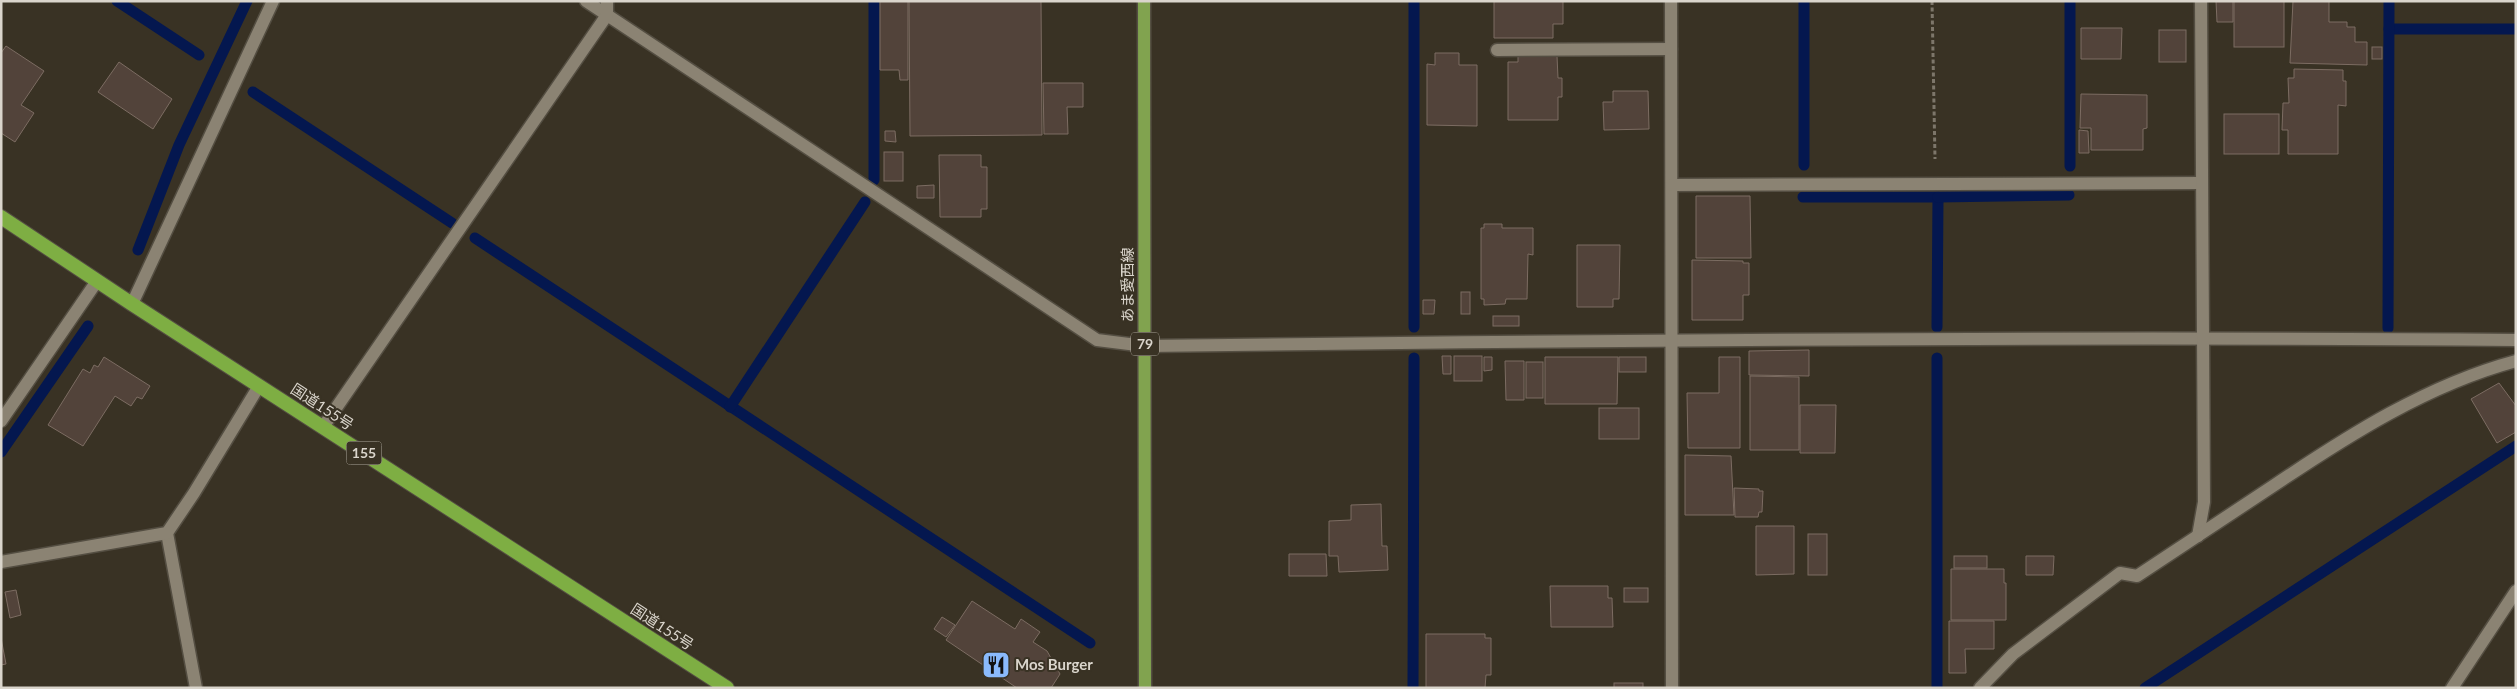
<svg xmlns="http://www.w3.org/2000/svg" width="2517" height="689" viewBox="0 0 2517 689" font-family="Lato,'Noto Sans JP',sans-serif">
  <style>
    .lines { fill: none; stroke-linecap: round; stroke-linejoin: round }
    .stream { stroke: #04174f; stroke-width: 11 }
    .building { fill: #52433a; stroke: #7c6c62 }
    .service-casing { stroke: #544e42; stroke-width: 15 }
    .minor-casing { stroke: #544e42; stroke-width: 15 }
    .primary-casing { stroke: #544e42; stroke-width: 15 }
    .trunk-casing { stroke: #544e42; stroke-width: 16 }
    .path { stroke: #7d766a; stroke-width: 3; stroke-dasharray: 4 2.5; stroke-linecap: butt }
    .service { stroke: #8b8373; stroke-width: 12 }
    .minor { stroke: #8b8373; stroke-width: 12 }
    .primary { stroke: #81a34f; stroke-width: 12 }
    .trunk { stroke: #7eae43; stroke-width: 14 }
    .labels { text-anchor: middle; stroke-width: 4; stroke-linejoin: round; paint-order: stroke }
    .shield { fill: #393224; stroke: #aaa49a; stroke-width: 1 }
    .shield-label { font-size: 14px; font-weight: bold; fill: #dad5cc }
    .street-label { font-size: 15px; fill: #dad5cc; stroke: #393224 }
    .poi-label { font-size: 15px; font-weight: bold; fill: #dad5cc; stroke: #393224; text-anchor: start }
  </style>
  <rect width="100%" height="100%" fill="#393224"/>
  <g class="lines">
    <!-- stream -->
    <g class="stream">
      <path d="M 117,1 L 199,55"/>
      <path d="M 874,1 L 874,180"/>
      <path d="M 2389,29 L 2516,29"/>
      <path d="M 253,92 L 452,223"/>
      <path d="M 1804,165 L 1804,1"/>
      <path d="M 2070,166 L 2070,1"/>
      <path d="M 1803,197 L 1938,197 L 1937,327"/>
      <path d="M 1938,197 L 2069,195"/>
      <path d="M 475,238 L 1090,643"/>
      <path d="M 138,250 L 179,145 L 247,1"/>
      <path d="M 1414,327 L 1414,1"/>
      <path d="M 2388,328 L 2389,1"/>
      <path d="M 730,407 L 865,202"/>
      <path d="M 1,452 L 88,326"/>
      <path d="M 1413,688 L 1414,358"/>
      <path d="M 1937,688 L 1937,358"/>
      <path d="M 2145,688 L 2516,446"/>
    </g>
  </g>
  <!-- building -->
  <g class="building">
    <path d="M 880,1 L 908,1 L 908,80 L 900,80 L 899,70 L 880,70 Z"/>
    <path d="M 909,1 L 1041,1 L 1042,135 L 910,136 Z"/>
    <path d="M 1494,1 L 1563,1 L 1563,24 L 1553,24 L 1553,38 L 1494,38 Z"/>
    <path d="M 2216,1 L 2233,1 L 2233,22 L 2217,22 Z"/>
    <rect x="2234" y="1" width="50" height="46"/>
    <path d="M 2293,1 L 2329,1 L 2329,22 L 2347,22 L 2347,27 L 2355,27 L 2355,42 L 2367,42 L 2367,65 L 2290,63 Z"/>
    <path d="M 2081,28 L 2122,28 L 2121,59 L 2081,59 Z"/>
    <rect x="2159" y="30" width="27" height="32"/>
    <path d="M 6,46 L 44,71 L 21,105 L 34,113 L 15,142 L 1,133 L 1,53 Z"/>
    <rect x="2372" y="47" width="10" height="12"/>
    <path d="M 1435,53 L 1459,53 L 1459,65 L 1477,65 L 1477,126 L 1427,125 L 1427,64 L 1435,65 Z"/>
    <path d="M 1518,56 L 1557,56 L 1558,78 L 1562,78 L 1562,97 L 1558,97 L 1558,120 L 1508,120 L 1508,62 L 1518,62 Z"/>
    <path d="M 119,62 L 172,99 L 153,129 L 98,92 Z"/>
    <path d="M 2294,69 L 2343,70 L 2343,81 L 2346,81 L 2346,106 L 2338,105 L 2338,154 L 2288,154 L 2288,130 L 2282,130 L 2283,103 L 2289,103 L 2288,78 L 2294,78 Z"/>
    <path d="M 1043,83 L 1083,83 L 1083,107 L 1067,107 L 1068,134 L 1044,134 Z"/>
    <path d="M 1613,91 L 1648,91 L 1649,129 L 1604,130 L 1603,102 L 1613,102 Z"/>
    <path d="M 2081,94 L 2147,95 L 2147,128 L 2143,129 L 2143,150 L 2091,150 L 2091,128 L 2080,128 Z"/>
    <rect x="2224" y="114" width="55" height="40"/>
    <path d="M 2079,130 L 2088,131 L 2089,153 L 2079,153 Z"/>
    <path d="M 885,131 L 895,131 L 896,142 L 885,141 Z"/>
    <rect x="884" y="152" width="19" height="29"/>
    <path d="M 939,155 L 981,155 L 981,167 L 987,167 L 987,209 L 981,209 L 981,217 L 940,217 Z"/>
    <path d="M 934,185 L 934,198 L 917,198 L 917,186 Z"/>
    <path d="M 1696,196 L 1750,196 L 1751,258 L 1696,258 Z"/>
    <path d="M 1484,224 L 1502,224 L 1502,228 L 1533,228 L 1533,255 L 1528,254 L 1527,299 L 1506,299 L 1505,304 L 1484,305 L 1484,299 L 1481,299 L 1481,228 L 1484,228 Z"/>
    <path d="M 1577,245 L 1620,245 L 1619,299 L 1613,299 L 1613,307 L 1577,307 Z"/>
    <path d="M 1692,260 L 1743,261 L 1743,263 L 1749,263 L 1749,295 L 1743,295 L 1743,320 L 1692,320 Z"/>
    <rect x="1461" y="292" width="9" height="22"/>
    <path d="M 1423,300 L 1435,300 L 1434,314 L 1423,314 Z"/>
    <rect x="1493" y="316" width="26" height="10"/>
    <path d="M 1809,350 L 1809,376 L 1749,375 L 1749,351 Z"/>
    <path d="M 1442,356 L 1451,356 L 1451,374 L 1443,374 Z"/>
    <rect x="1454" y="356" width="28" height="25"/>
    <path d="M 104,357 L 150,386 L 142,399 L 137,397 L 131,406 L 115,396 L 83,446 L 48,425 L 83,369 L 90,373 L 94,365 L 98,367 Z"/>
    <path d="M 1484,357 L 1492,357 L 1492,370 L 1484,371 Z"/>
    <path d="M 1545,357 L 1618,357 L 1617,404 L 1545,404 Z"/>
    <rect x="1619" y="357" width="27" height="15"/>
    <path d="M 1719,357 L 1740,357 L 1740,448 L 1688,448 L 1687,393 L 1719,393 Z"/>
    <path d="M 1505,361 L 1524,361 L 1524,400 L 1506,400 Z"/>
    <rect x="1526" y="362" width="17" height="36"/>
    <path d="M 1750,376 L 1799,377 L 1799,450 L 1750,450 Z"/>
    <path d="M 2499,383 L 2516,406 L 2516,432 L 2497,443 L 2471,399 Z"/>
    <path d="M 1800,405 L 1836,405 L 1835,453 L 1800,453 Z"/>
    <rect x="1599" y="408" width="40" height="31"/>
    <path d="M 1685,455 L 1731,456 L 1734,515 L 1685,515 Z"/>
    <path d="M 1734,488 L 1759,489 L 1759,491 L 1763,491 L 1762,512 L 1759,512 L 1758,517 L 1735,517 Z"/>
    <path d="M 1381,504 L 1382,546 L 1387,546 L 1388,570 L 1339,572 L 1338,556 L 1329,556 L 1329,521 L 1351,520 L 1351,505 Z"/>
    <path d="M 1756,526 L 1794,526 L 1794,574 L 1756,575 Z"/>
    <rect x="1808" y="534" width="19" height="41"/>
    <path d="M 1289,554 L 1326,554 L 1327,576 L 1289,576 Z"/>
    <rect x="1954" y="556" width="33" height="12"/>
    <path d="M 2026,556 L 2054,556 L 2053,575 L 2026,575 Z"/>
    <path d="M 1951,569 L 2004,569 L 2004,583 L 2006,583 L 2006,620 L 1951,620 Z"/>
    <path d="M 1550,586 L 1608,586 L 1608,598 L 1612,598 L 1613,627 L 1551,627 Z"/>
    <rect x="1624" y="588" width="24" height="14"/>
    <path d="M 16,590 L 21,615 L 10,618 L 5,592 Z"/>
    <path d="M 972,601 L 1015,629 L 1021,619 L 1040,632 L 1033,642 L 1047,651 L 1060,674 L 1051,688 L 1017,688 L 946,640 Z"/>
    <path d="M 942,617 L 955,625 L 946,637 L 934,629 Z"/>
    <path d="M 1949,621 L 1994,621 L 1994,649 L 1965,649 L 1966,673 L 1949,673 Z"/>
    <path d="M 1426,634 L 1485,634 L 1485,638 L 1491,638 L 1491,675 L 1486,675 L 1485,688 L 1426,688 Z"/>
    <path d="M 1,638 L 6,664 L 1,665 Z"/>
    <rect x="1614" y="683" width="29" height="5"/>
  </g>
  <g class="lines">
    <defs>
      <path id="service" d="M 1497,50 L 1671,49"/>
      <g id="minor">
        <path d="M 586,1 L 1097,340 L 1145,346 C 1602,340 2059,336 2516,340"/>
        <path d="M 1671,1 L 1672,688"/>
        <path d="M 1672,185 L 2201,183"/>
        <path d="M 132,304 L 273,1"/>
        <path d="M 1,421 L 97,281"/>
        <path d="M 323,427 L 607,15 L 607,1"/>
        <path d="M 167,533 L 196,688"/>
        <path d="M 2198,536 L 2204,502 L 2201,1"/>
        <path d="M 1,562 L 167,533 L 194,493 L 259,386"/>
        <path d="M 1980,688 L 2013,654 L 2120,573 L 2137,576 C 2183,546 2228,516 2273,486 C 2349,435 2427,385 2516,361"/>
        <path d="M 2452,688 L 2516,591"/>
      </g>
      <path id="primary" d="M 1144,1 L 1145,688"/>
      <path id="trunk" d="M 1,217 L 132,304 L 727,688"/>
    </defs>
    <!-- service casing -->
    <use href="#service" class="service-casing"/>
    <!-- minor casing -->
    <use href="#minor" class="minor-casing"/>
    <!-- primary casing -->
    <use href="#primary" class="primary-casing"/>
    <!-- trunk casing -->
    <use href="#trunk" class="trunk-casing"/>
    <!-- path -->
    <path class="path" d="M 1932,1 L 1935,159"/>
    <!-- service -->
    <use href="#service" class="service"/>
    <!-- minor -->
    <use href="#minor" class="minor"/>
    <!-- primary -->
    <use href="#primary" class="primary"/>
    <!-- trunk -->
    <use href="#trunk" class="trunk"/>
  </g>
  <!-- icons -->
  <defs>
    <symbol id="restaurant-square" viewBox="-11 -11 22 22"><rect x="-9" y="-9" width="18" height="18" rx="4" fill="#8abafc" stroke="#393224"/><path d="M-5-6h1v4h1v-4h1v4h1v-4h1v5L-1.5 .5V6h-2V.5L-5-1ZM5-6V6H3V1.5H1.5Q1.5-4 5-6Z" fill="#111"/></symbol>
  </defs>
  <g fill-rule="evenodd">
    <use href="#restaurant-square" x="980" y="649" width="32" height="32"/>
  </g>
  <g class="labels">
    <!-- shield labels -->
    <g class="shield">
      <rect x="1131" y="332.5" width="28" height="23" rx="4"/>
      <rect x="346.5" y="441.5" width="35" height="23" rx="4"/>
    </g>
    <g class="shield-label">
      <text x="1145" y="349">79</text>
      <text x="364" y="458">155</text>
    </g>
    <!-- street labels -->
    <g class="street-label">
      <text transform="translate(1128 285) rotate(-90)" y="5">あま愛西線</text>
      <text transform="translate(322 407) rotate(33)" y="5">国道155号</text>
      <text transform="translate(662 627) rotate(33)" y="5">国道155号</text>
    </g>
    <!-- poi labels -->
    <g class="poi-label">
      <text x="1015" y="670">Mos Burger</text>
    </g>
  </g>
  <!-- border -->
  <rect width="2517" height="689" fill="none" stroke="#dad5cc" stroke-width="5"/>
</svg>
